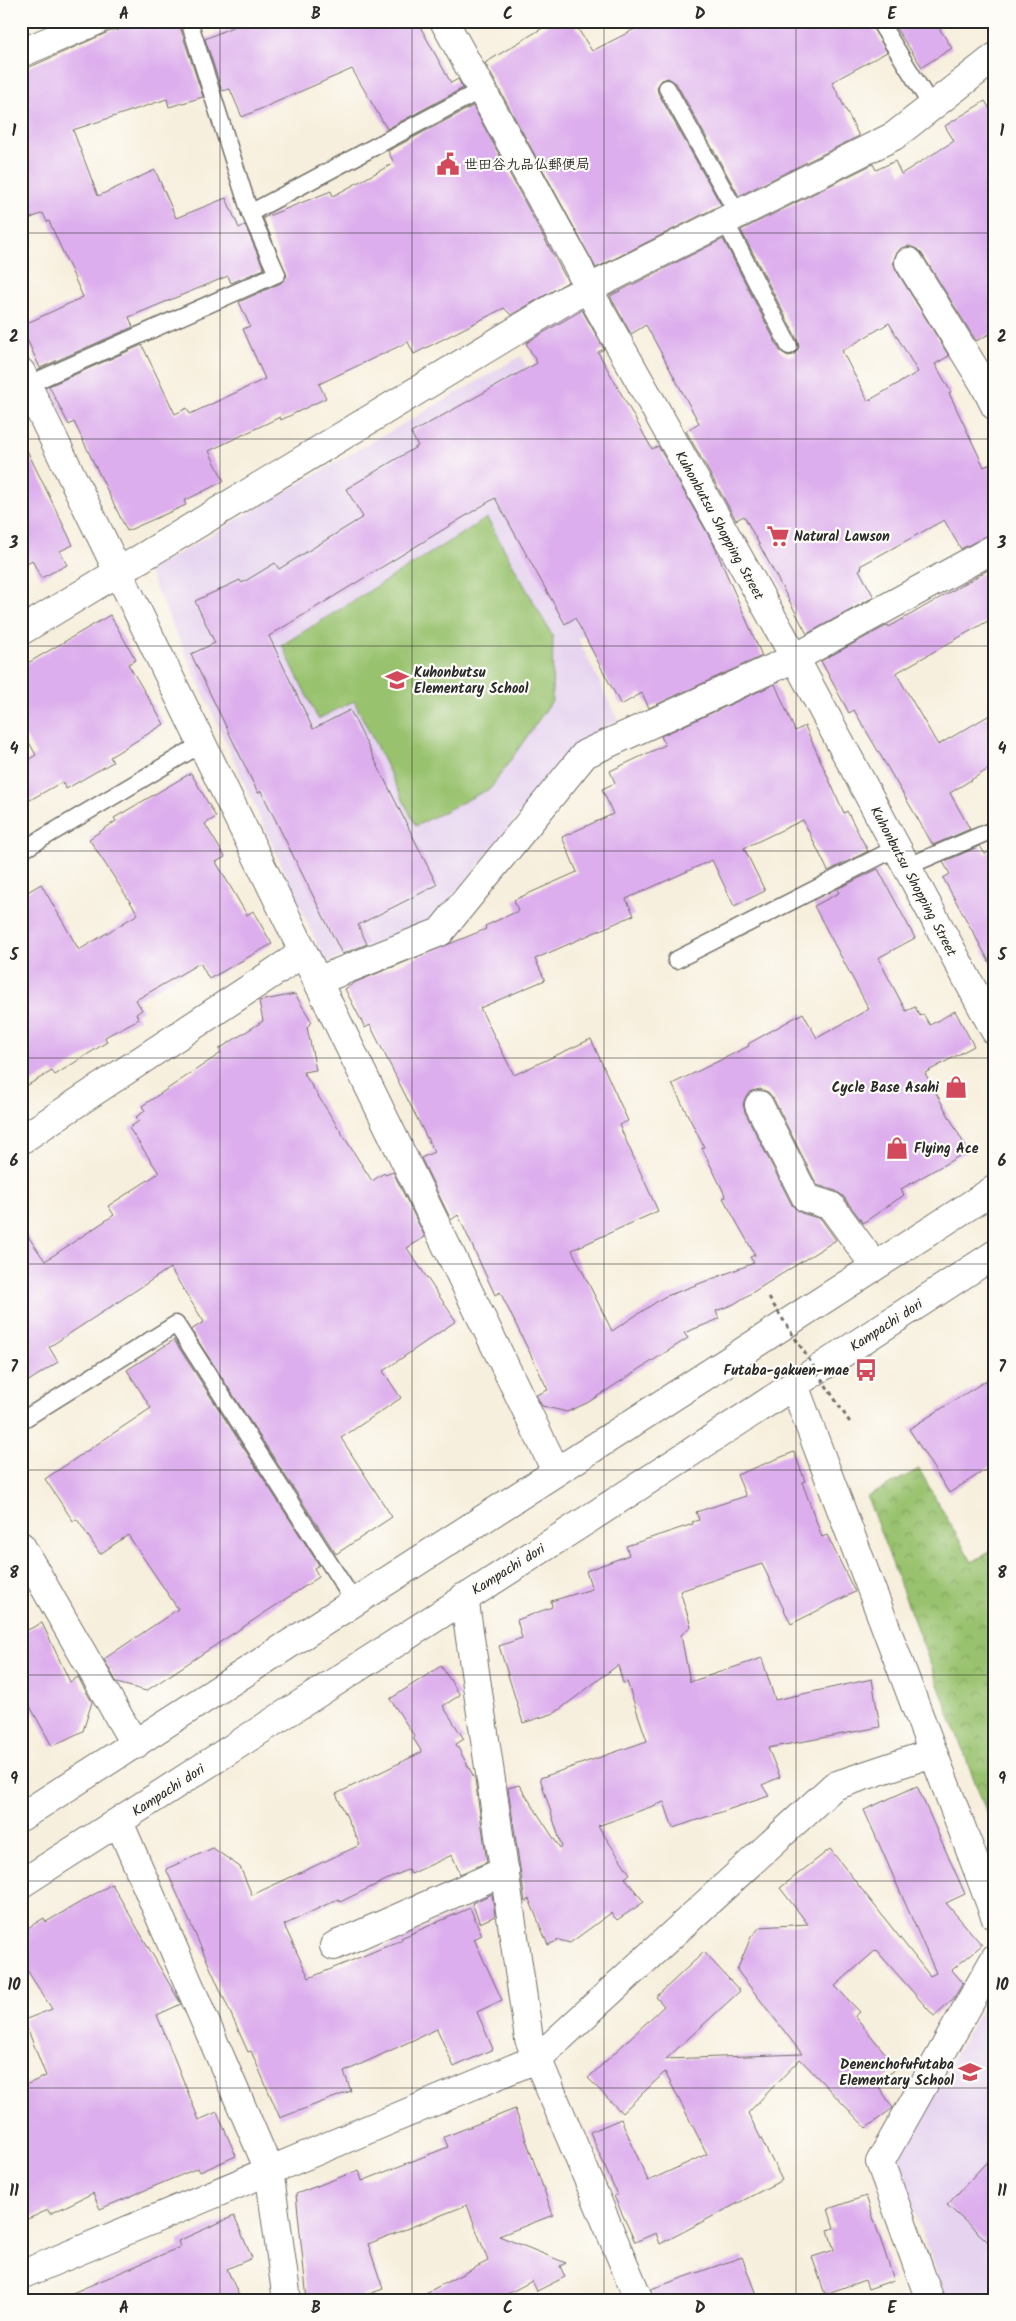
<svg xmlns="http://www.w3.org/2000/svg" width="1016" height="2321" viewBox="0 0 1016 2321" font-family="Kalam,'Klee One',sans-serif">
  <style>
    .built { fill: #e6d3f0 }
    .park { fill: url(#park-crowns); stroke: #62764c }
    .pitch { fill: #99c26e; stroke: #62764c }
    .building { fill: #ddaeed; fill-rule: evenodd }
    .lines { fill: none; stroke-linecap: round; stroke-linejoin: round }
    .lane-casing { stroke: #727069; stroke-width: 19 }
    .street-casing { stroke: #727069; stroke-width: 30 }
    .primary-casing { stroke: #727069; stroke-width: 30 }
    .lane { stroke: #fff; stroke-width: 16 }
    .street { stroke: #fff; stroke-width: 28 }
    .primary { stroke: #fff; stroke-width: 28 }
    .path-bridge { stroke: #727069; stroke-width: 3; stroke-dasharray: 4 4; stroke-linecap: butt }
    .grid { fill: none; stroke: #2b2b2b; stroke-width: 1; stroke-opacity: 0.55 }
    .labels { text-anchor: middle; stroke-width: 4.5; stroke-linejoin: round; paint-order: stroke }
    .poi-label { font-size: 14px; font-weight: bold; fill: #2b2b2b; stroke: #fdfcf7; text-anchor: start }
    .street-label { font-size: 14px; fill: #2b2b2b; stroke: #fdfcf7 }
    .neatline { fill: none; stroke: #2b2b2b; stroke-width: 2 }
    .grid-label { font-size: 16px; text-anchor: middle; font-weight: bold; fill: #2b2b2b }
  </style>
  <defs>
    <pattern id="park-crowns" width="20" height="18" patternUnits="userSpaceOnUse" patternTransform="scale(1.25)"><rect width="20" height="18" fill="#99c26e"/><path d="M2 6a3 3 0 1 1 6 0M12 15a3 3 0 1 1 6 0" fill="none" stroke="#7d9e5b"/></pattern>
  </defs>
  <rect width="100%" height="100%" fill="#fdfcf7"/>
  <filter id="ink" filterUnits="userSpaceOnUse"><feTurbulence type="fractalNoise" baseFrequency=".02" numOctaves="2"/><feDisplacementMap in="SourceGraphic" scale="10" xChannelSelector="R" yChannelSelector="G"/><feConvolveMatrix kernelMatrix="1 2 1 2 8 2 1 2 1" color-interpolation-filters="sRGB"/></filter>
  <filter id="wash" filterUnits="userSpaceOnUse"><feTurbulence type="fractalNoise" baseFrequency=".0096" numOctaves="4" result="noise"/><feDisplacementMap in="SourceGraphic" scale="20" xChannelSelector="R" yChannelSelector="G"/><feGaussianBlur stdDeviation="1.12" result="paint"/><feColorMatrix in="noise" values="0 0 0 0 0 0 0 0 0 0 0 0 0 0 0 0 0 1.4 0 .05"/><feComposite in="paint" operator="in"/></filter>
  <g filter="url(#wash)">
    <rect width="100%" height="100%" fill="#f7efdd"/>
    <!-- built -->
    <g class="built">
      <path d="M 521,356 L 652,603 L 578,639 L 618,720 L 578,743 L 431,923 L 326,963 L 148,571 Z"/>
      <path d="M 995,1986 L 995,2300 L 947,2300 L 894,2158 Z"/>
    </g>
    <!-- park -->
    <path class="park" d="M 919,1469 L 972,1562 L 995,1549 L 995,1835 L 867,1497 Z"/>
    <!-- pitch -->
    <path class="pitch" d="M 487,518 L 553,637 L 552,701 L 491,788 L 416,826 L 354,701 L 318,719 L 282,645 Z"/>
    <g id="blocks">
      <!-- building -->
      <g class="building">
        <path d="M 141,21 L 178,21 L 203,97 L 169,107 L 167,99 L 73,130 L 98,196 L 155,170 L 176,218 L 226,198 L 239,228 L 245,225 L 264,269 L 231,283 L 228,276 L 129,317 L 133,327 L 40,368 L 21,326 L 83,297 L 49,221 L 47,222 L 43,213 L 21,222 L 21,71 L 115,29 L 116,31 Z"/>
        <path d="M 246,21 L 417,21 L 451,83 L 458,79 L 463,88 L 387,129 L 352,69 L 242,117 L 230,89 L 222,91 L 205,39 Z"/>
        <path d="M 554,21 L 573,21 L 592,51 L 637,28 L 636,21 L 869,21 L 887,52 L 832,82 L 859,136 L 739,196 L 676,83 L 668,78 L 662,80 L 657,87 L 658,93 L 721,205 L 596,268 L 485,63 Z"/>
        <path d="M 891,21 L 944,21 L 937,25 L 952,48 L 922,67 Z"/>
        <path d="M 985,101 L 995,117 L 995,331 L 976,341 L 922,254 L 917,249 L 909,246 L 901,248 L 896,254 L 893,262 L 896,270 L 949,356 L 935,364 L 951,392 L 949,393 L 984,467 L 995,462 L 995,532 L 961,549 L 944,520 L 860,566 L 862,568 L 859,570 L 874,597 L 807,634 L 744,516 L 736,520 L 686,431 L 699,423 L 646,325 L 631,334 L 610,296 L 723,239 L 780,351 L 788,356 L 794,355 L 799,347 L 798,341 L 741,230 L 873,164 L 876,170 L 895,161 L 901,174 L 954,141 L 945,126 ZM 889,323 L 918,372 L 868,401 L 842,351 Z"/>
        <path d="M 473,106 L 568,282 L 511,315 L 504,308 L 414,354 L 408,342 L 319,384 L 326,398 L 281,420 L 280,417 L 209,451 L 224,481 L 184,501 L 186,505 L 127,531 L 74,422 L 69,425 L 49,386 L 142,345 L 175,414 L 187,408 L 190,414 L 265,379 L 243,329 L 250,326 L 239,302 L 281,283 L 287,276 L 263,218 L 331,191 L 333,196 L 394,163 L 388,151 Z"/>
        <path d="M 582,310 L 604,349 L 598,352 L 652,449 L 658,446 L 713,543 L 762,656 L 649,708 L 642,693 L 621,705 L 575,618 L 565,624 L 495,498 L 269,636 L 313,729 L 350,710 L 437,885 L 358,925 L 367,944 L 342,954 L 261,791 L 258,793 L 191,654 L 215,643 L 195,601 L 240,580 L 242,583 L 275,563 L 279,569 L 363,517 L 346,489 L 418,446 L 411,433 L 537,363 L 526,343 Z"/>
        <path d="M 21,438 L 73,545 L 60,551 L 67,565 L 41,578 L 32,560 L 21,567 Z"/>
        <path d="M 995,566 L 995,617 L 896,673 L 938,745 L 995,712 L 995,765 L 950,793 L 970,829 L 933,845 L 854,710 L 849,713 L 821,661 L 888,625 L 889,627 Z"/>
        <path d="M 110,615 L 136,660 L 128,664 L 164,724 L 110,757 L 113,762 L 66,789 L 62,782 L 21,805 L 21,764 L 36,755 L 21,728 L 21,667 Z"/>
        <path d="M 775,684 L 795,731 L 805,726 L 844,813 L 847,811 L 868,851 L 828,871 L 803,820 L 744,848 L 765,891 L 734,906 L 712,860 L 626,899 L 634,915 L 535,959 L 545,980 L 480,1008 L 514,1075 L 591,1039 L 628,1121 L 619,1125 L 658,1211 L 572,1250 L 612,1331 L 664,1297 L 754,1263 L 750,1257 L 755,1255 L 723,1198 L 726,1197 L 702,1148 L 704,1147 L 672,1084 L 749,1046 L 748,1044 L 803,1013 L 817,1038 L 869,1009 L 814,906 L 839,893 L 837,889 L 878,869 L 915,938 L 878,958 L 906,1011 L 915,1007 L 920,1016 L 923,1014 L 930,1025 L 955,1011 L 974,1046 L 925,1073 L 968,1151 L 901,1189 L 904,1195 L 863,1223 L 843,1196 L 836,1191 L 817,1185 L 773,1098 L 768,1092 L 760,1089 L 752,1091 L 746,1096 L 743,1104 L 745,1112 L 792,1205 L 801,1213 L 821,1219 L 836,1240 L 734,1304 L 716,1311 L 719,1319 L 684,1333 L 688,1338 L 587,1403 L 567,1412 L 542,1406 L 536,1395 L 548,1390 L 500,1292 L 495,1295 L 458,1215 L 451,1220 L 421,1158 L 434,1152 L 370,1025 L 365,1028 L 345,989 L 356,982 L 486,929 L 485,926 L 518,911 L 514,900 L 577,872 L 562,837 L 613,814 L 602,789 L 615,783 L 610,771 L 665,745 L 661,736 Z"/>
        <path d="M 191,773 L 216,817 L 205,824 L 225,857 L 216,862 L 247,915 L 253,911 L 272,944 L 209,979 L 200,963 L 136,1000 L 142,1010 L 136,1014 L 139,1019 L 105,1037 L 107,1042 L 55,1075 L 52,1071 L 21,1089 L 21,896 L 41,884 L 79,950 L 138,914 L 89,839 L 116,821 L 114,818 Z"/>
        <path d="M 980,846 L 985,854 L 995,849 L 995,972 L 943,878 L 950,874 L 943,862 Z"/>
        <path d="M 295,994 L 312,1022 L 307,1027 L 316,1070 L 303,1072 L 372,1181 L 384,1173 L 385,1175 L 393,1172 L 425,1237 L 407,1248 L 456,1321 L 383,1371 L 401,1398 L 341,1438 L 392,1517 L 336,1554 L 191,1330 L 204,1322 L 170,1268 L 49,1347 L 58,1362 L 21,1386 L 21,1226 L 45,1261 L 114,1215 L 108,1206 L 159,1173 L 129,1128 L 139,1121 L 136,1117 L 145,1111 L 142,1106 L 221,1053 L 219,1049 L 263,1021 L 259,1001 Z"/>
        <path d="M 174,1340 L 319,1565 L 314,1568 L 319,1577 L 146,1691 L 117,1683 L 104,1659 L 178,1609 L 128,1535 L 100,1554 L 77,1519 L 73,1521 L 45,1479 L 151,1408 L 127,1370 Z"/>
        <path d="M 995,1375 L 995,1464 L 949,1493 L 909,1429 Z"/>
        <path d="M 794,1452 L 805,1481 L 802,1482 L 822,1537 L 827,1535 L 855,1592 L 791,1624 L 762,1564 L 680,1591 L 691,1626 L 681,1635 L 690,1682 L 762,1658 L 775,1700 L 872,1679 L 880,1727 L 768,1748 L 780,1777 L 762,1785 L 769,1796 L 673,1828 L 664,1802 L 598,1826 L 630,1874 L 625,1878 L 644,1902 L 617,1920 L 611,1913 L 570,1943 L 559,1940 L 548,1945 L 529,1899 L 525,1902 L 508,1788 L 519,1785 L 560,1848 L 562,1847 L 540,1778 L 647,1741 L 627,1682 L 623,1683 L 618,1665 L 555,1713 L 523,1723 L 499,1646 L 522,1638 L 517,1620 L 552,1607 L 551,1601 L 592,1589 L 586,1571 L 629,1555 L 626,1546 L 693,1524 L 692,1522 L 699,1520 L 696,1512 L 746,1496 L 737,1475 Z"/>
        <path d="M 42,1623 L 70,1682 L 78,1677 L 92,1702 L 83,1731 L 52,1746 L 21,1690 L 21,1633 Z"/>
        <path d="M 441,1666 L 460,1695 L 443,1706 L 464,1739 L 456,1744 L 475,1779 L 487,1862 L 460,1874 L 452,1855 L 411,1874 L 409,1869 L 340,1902 L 338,1899 L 284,1925 L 309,1978 L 402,1940 L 401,1938 L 470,1908 L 482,1935 L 474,1939 L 502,2000 L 477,2012 L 493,2049 L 454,2067 L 437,2029 L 344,2072 L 351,2091 L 280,2118 L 251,2051 L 248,2052 L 166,1869 L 213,1848 L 240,1867 L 252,1895 L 360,1845 L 336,1794 L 422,1752 L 413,1738 L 415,1737 L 390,1699 Z"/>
        <path d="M 917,1786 L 965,1894 L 946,1903 L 982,1945 L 952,1970 L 963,1983 L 954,1998 L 934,2016 L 876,1950 L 835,1986 L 860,2012 L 855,2016 L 897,2068 L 877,2084 L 893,2108 L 866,2128 L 800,2059 L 748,2113 L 782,2180 L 660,2244 L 656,2233 L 635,2242 L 614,2196 L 617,2195 L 590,2132 L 621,2119 L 648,2181 L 707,2154 L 665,2072 L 622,2113 L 588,2078 L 664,2006 L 656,1997 L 704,1952 L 740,1991 L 666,2059 L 802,2054 L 737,1970 L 751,1937 L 760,1927 L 808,1924 L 780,1888 L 830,1849 L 930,1976 L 936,1973 L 864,1810 Z"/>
        <path d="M 112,1884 L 181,2004 L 157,2015 L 199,2120 L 217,2112 L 236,2156 L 200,2172 L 198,2168 L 100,2209 L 93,2193 L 50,2214 L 48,2210 L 21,2222 L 21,2087 L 46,2076 L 24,2020 L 52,2009 L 21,1961 L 21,1932 L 44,1918 L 46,1922 Z"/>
        <path d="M 492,1894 L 495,1916 L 480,1923 L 472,1903 Z"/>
        <path d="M 515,2109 L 553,2215 L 499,2236 L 566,2263 L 560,2266 L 565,2277 L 537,2291 L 532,2281 L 496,2300 L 412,2300 L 488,2261 L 467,2205 L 368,2244 L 383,2289 L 352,2300 L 307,2300 L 296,2194 L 359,2170 L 362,2181 L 448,2147 L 444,2137 Z"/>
        <path d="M 995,2153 L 995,2248 L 947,2205 Z"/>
        <path d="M 866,2196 L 894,2280 L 868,2289 L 865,2280 L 825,2294 L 812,2257 L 834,2250 L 828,2230 L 834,2228 L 828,2209 Z"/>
        <path d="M 234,2216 L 252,2258 L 227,2269 L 241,2300 L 56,2300 L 180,2247 L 178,2241 Z"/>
        <path d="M 742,2257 L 758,2300 L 654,2300 L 651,2289 Z"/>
      </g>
    </g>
  </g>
  <g filter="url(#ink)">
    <use href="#blocks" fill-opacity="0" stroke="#727069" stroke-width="1"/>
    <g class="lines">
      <defs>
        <g id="lane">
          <path d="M 879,21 L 932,107"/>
          <path d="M 667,88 L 738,215"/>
          <path d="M 250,213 L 481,90"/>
          <path d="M 725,221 L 789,346"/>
          <path d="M 27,385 L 277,274 L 250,213 L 189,21"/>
          <path d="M 21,851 L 203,743"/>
          <path d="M 906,867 L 995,829"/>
          <path d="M 676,960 L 896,848"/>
          <path d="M 21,1421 L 176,1324 L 355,1603"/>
        </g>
        <g id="street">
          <path d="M 444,21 L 579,268 L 588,289 L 795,658 L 995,1031"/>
          <path d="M 21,53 L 96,21"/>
          <path d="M 909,262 L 984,384 L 995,406"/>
          <path d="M 21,372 L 556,1471"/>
          <path d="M 21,631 L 568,299 L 894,136 L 995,57"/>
          <path d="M 317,981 L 440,932 L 585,754 L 795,658 L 995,548"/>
          <path d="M 759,1105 L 806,1198 L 831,1206 L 875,1266"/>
          <path d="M 21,1140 L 303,953"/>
          <path d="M 794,1385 L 995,1916"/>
          <path d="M 21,1546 L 135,1745"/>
          <path d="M 464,1597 L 529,2039 L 639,2300"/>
          <path d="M 119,1822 L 269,2170 L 287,2300"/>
          <path d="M 334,1946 L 505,1871"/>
          <path d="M 21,2275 L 538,2058 L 834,1786 L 932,1753"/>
          <path d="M 930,2300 L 880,2162 L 995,1958"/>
        </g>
        <g id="primary">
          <path d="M 21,1817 L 995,1189"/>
          <path d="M 21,1884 L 587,1520 L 995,1254"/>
        </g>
      </defs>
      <!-- lane casing -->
      <use href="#lane" class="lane-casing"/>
      <!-- street casing -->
      <use href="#street" class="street-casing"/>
      <!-- primary casing -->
      <use href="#primary" class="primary-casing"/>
      <!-- lane -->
      <use href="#lane" class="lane"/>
      <!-- street -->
      <use href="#street" class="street"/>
      <!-- primary -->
      <use href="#primary" class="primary"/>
      <!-- path-bridge -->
      <path class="path-bridge" d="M 769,1298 L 851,1424"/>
    </g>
  </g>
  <!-- grid -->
  <path class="grid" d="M 220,21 L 220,2300M 412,21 L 412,2300M 604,21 L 604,2300M 796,21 L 796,2300M 21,233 L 995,233M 21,439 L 995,439M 21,646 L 995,646M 21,851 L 995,851M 21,1058 L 995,1058M 21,1264 L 995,1264M 21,1470 L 995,1470M 21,1675 L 995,1675M 21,1881 L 995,1881M 21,2088 L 995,2088"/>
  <!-- icons -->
  <defs>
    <symbol id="civic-bare" viewBox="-9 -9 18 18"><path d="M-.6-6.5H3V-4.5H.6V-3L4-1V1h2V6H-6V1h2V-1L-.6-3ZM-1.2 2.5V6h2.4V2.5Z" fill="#d1495b" stroke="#fdfcf7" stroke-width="2.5" paint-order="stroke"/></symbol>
    <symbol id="supermarket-bare" viewBox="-9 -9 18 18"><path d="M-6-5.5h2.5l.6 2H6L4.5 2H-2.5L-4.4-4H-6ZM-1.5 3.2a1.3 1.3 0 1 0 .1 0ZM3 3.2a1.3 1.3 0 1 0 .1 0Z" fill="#d1495b" stroke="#fdfcf7" stroke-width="2.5" paint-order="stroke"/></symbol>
    <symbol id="school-bare" viewBox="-9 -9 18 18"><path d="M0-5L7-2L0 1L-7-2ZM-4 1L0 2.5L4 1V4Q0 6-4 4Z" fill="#d1495b" stroke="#fdfcf7" stroke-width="2.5" paint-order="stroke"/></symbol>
    <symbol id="shop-bare" viewBox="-9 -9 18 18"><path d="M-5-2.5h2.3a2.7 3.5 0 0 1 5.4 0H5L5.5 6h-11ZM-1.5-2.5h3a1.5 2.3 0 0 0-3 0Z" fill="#d1495b" stroke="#fdfcf7" stroke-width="2.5" paint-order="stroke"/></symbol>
    <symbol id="bus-bare" viewBox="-9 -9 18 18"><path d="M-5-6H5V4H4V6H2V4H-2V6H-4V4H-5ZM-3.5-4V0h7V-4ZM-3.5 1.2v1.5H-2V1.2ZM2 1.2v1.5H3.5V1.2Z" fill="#d1495b" stroke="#fdfcf7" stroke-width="2.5" paint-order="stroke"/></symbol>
  </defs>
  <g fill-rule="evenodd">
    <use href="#civic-bare" x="432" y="148" width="32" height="32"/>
    <use href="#supermarket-bare" x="762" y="520" width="32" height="32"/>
    <use href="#school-bare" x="381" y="664" width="32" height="32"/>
    <use href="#shop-bare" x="940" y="1071" width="32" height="32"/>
    <use href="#shop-bare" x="881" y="1132" width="32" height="32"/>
    <use href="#bus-bare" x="850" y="1354" width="32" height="32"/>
    <use href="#school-bare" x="954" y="2056" width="32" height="32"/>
  </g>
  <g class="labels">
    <!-- poi labels -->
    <g class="poi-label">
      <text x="464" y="169">世田谷九品仏郵便局</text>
      <text x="794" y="541">Natural Lawson</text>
      <text x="414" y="677">Kuhonbutsu<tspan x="414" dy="16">Elementary School</tspan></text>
      <text x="939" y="1092" text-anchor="end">Cycle Base Asahi</text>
      <text x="914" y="1153">Flying Ace</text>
      <text x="849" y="1375" text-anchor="end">Futaba-gakuen-mae</text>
      <text x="954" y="2069" text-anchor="end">Denenchofufutaba<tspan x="954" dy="16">Elementary School</tspan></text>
    </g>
    <!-- street labels -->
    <g class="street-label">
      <text transform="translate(720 525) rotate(61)" y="5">Kuhonbutsu Shopping Street</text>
      <text transform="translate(914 881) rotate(62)" y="5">Kuhonbutsu Shopping Street</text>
      <text transform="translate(886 1325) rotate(-33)" y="5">Kampachi dori</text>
      <text transform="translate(508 1569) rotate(-32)" y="5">Kampachi dori</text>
      <text transform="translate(168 1790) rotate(-33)" y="5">Kampachi dori</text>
    </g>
  </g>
  <!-- margin -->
  <rect width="1016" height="2321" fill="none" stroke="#fdfcf7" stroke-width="55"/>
  <rect x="28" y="28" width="960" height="2266" class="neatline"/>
  <g class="grid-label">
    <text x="124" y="19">A</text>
    <text x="316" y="19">B</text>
    <text x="508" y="19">C</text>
    <text x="700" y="19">D</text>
    <text x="892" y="19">E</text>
    <text x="14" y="136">1</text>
    <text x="1002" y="136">1</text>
    <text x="14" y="342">2</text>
    <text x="1002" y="342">2</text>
    <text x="14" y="548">3</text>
    <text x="1002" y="548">3</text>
    <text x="14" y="754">4</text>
    <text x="1002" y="754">4</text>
    <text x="14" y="960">5</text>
    <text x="1002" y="960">5</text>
    <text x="14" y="1166">6</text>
    <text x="1002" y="1166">6</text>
    <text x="14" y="1372">7</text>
    <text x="1002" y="1372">7</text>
    <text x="14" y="1578">8</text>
    <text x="1002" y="1578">8</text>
    <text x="14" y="1784">9</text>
    <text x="1002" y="1784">9</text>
    <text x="14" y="1990">10</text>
    <text x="1002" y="1990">10</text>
    <text x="14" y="2196">11</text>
    <text x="1002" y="2196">11</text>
    <text x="124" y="2313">A</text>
    <text x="316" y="2313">B</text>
    <text x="508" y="2313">C</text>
    <text x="700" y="2313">D</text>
    <text x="892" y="2313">E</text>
  </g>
</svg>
